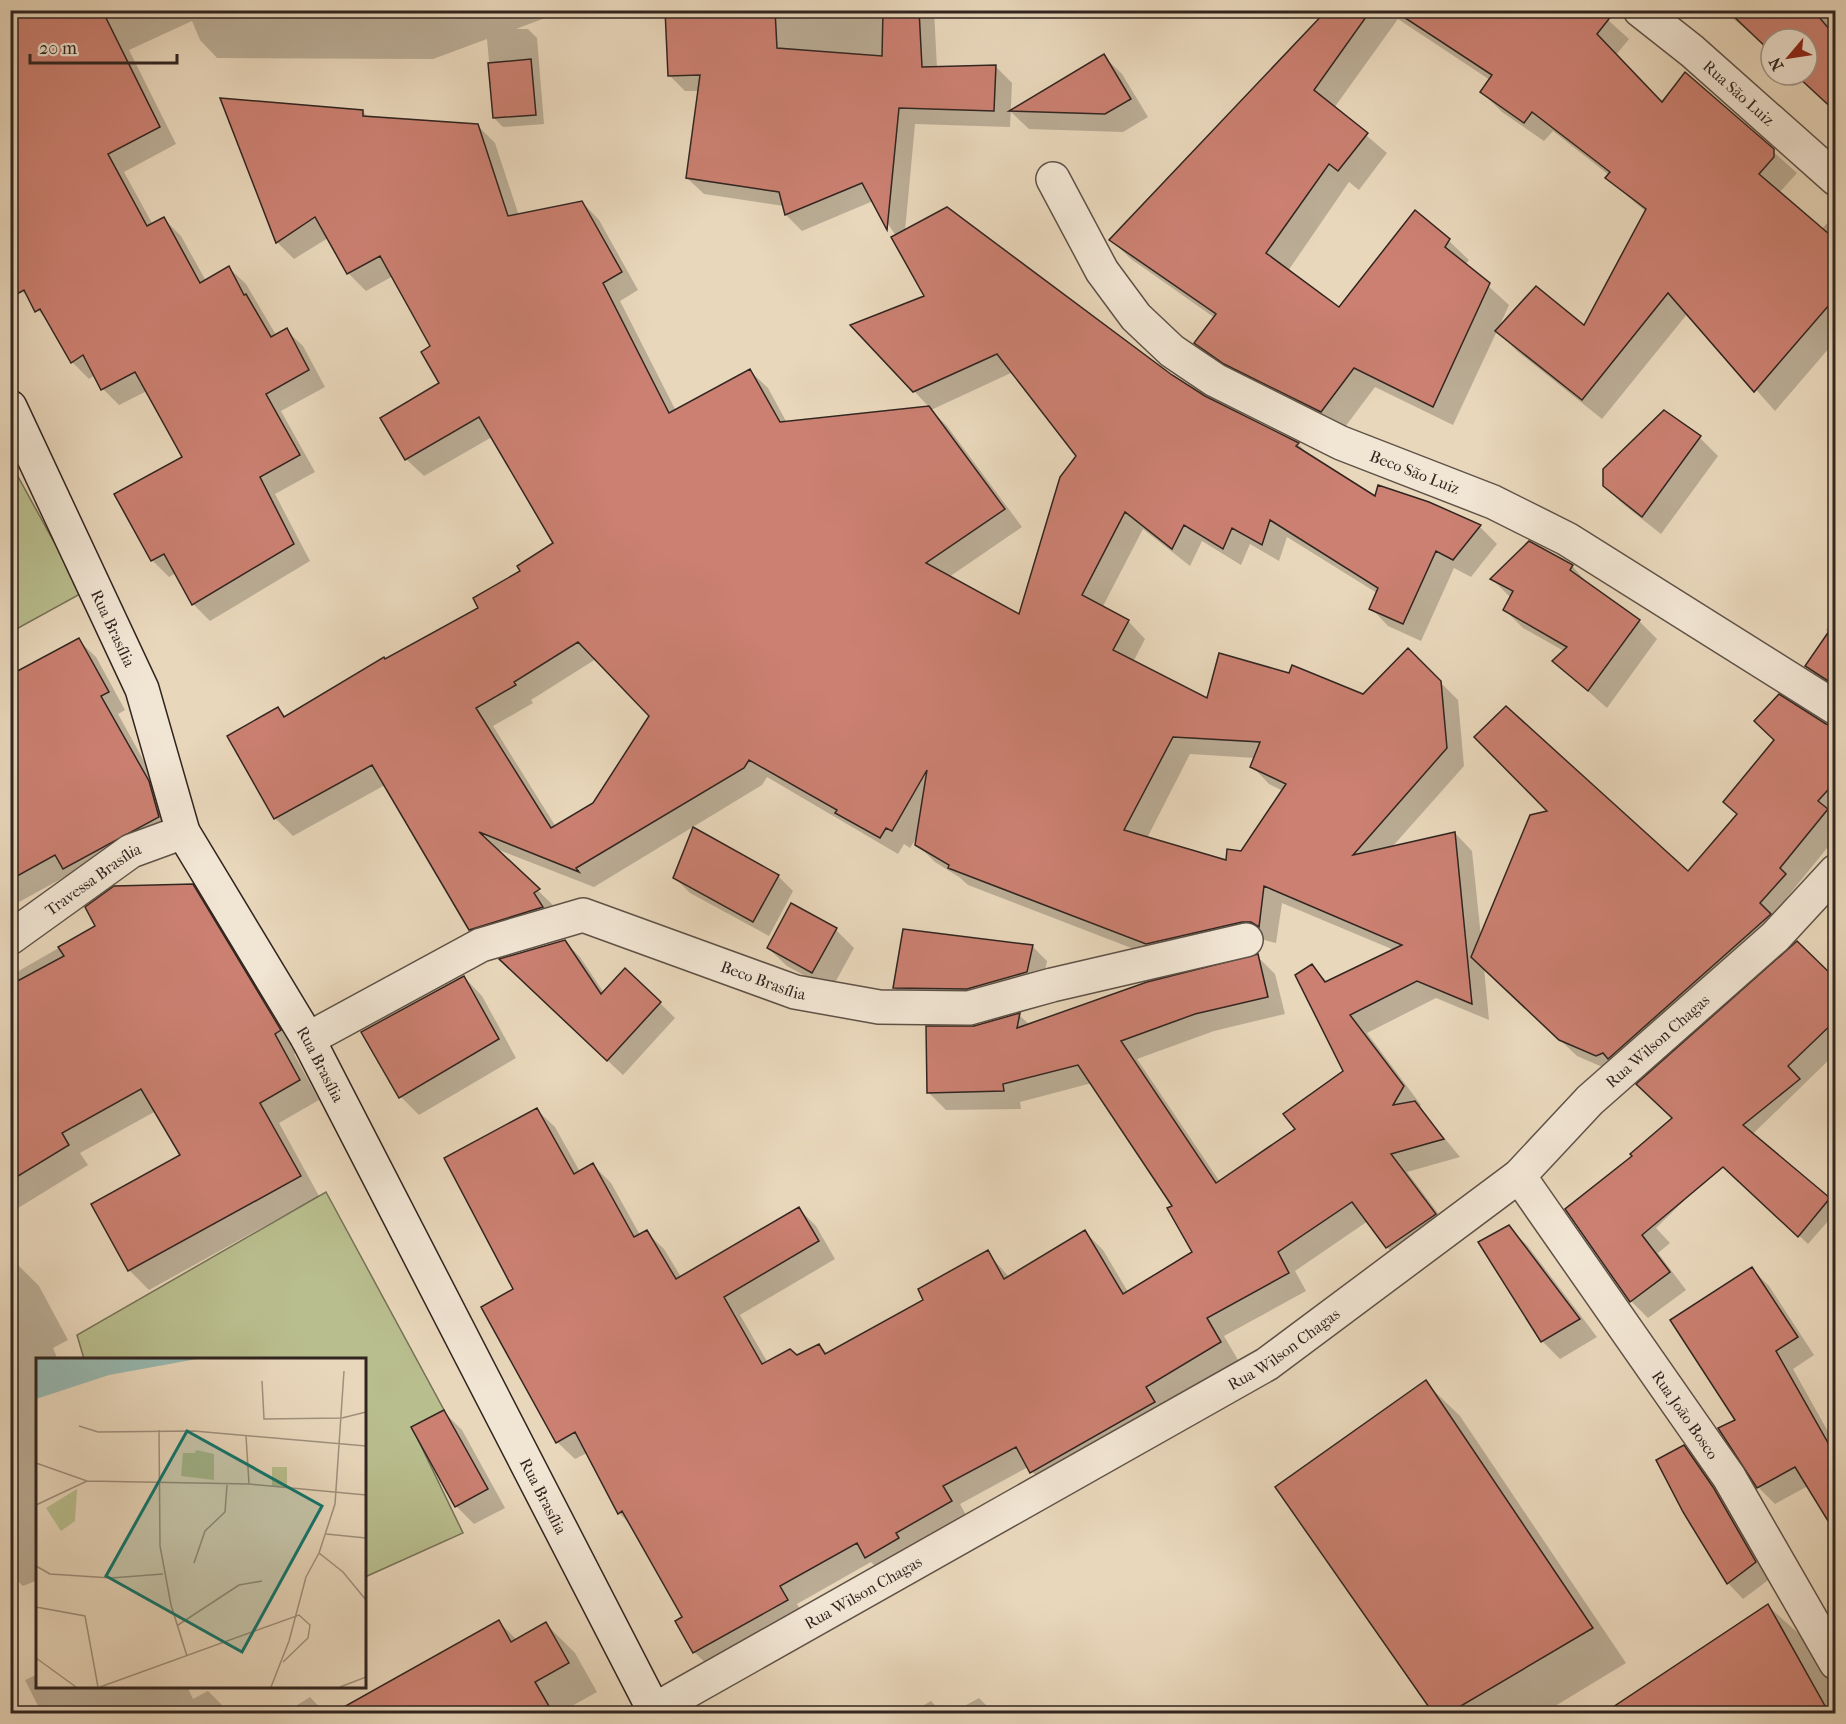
<svg xmlns="http://www.w3.org/2000/svg" width="1846" height="1724" viewBox="0 0 1846 1724" font-family="'IM FELL French Canon',serif">
  <style>
    .green { fill: #b9be8e; stroke: #757257; stroke-width: 1.5 }
    .shadow { fill: #0003; fill-rule: evenodd }
    .building { fill: #cb8071; stroke: #312520; stroke-width: 1.5; fill-rule: evenodd }
    .lines { fill: none; stroke-linecap: round; stroke-linejoin: round }
    .street-casing { stroke: #5f5247; stroke-width: 36 }
    .secondary-casing { stroke: #312520; stroke-width: 36 }
    .street { stroke: #f1e5d3; stroke-width: 33 }
    .secondary { stroke: #f1e5d3; stroke-width: 33 }
    .labels { text-anchor: middle; stroke-width: 5; stroke-linejoin: round; paint-order: stroke }
    .street-label { font-size: 16px; fill: #312520; stroke: #f1e5d3 }
    .inset-road { fill: none; stroke: #9f907d; stroke-width: 1.5 }
    .view { fill: #0f766e; fill-opacity: 0.15; stroke: #0f766e; stroke-width: 3 }
    .inset-edge { fill: none; stroke: #312520; stroke-width: 3 }
  </style>
  <rect width="100%" height="100%" fill="#e9d7bb"/>
  <filter id="stains"><feTurbulence type="fractalNoise" baseFrequency=".00333" numOctaves="4"/><feColorMatrix values="0 0 0 0 .2 0 0 0 0 .09 0 0 0 0 .02 0 0 0 .5 -.17"/></filter>
  <radialGradient id="worn" r=".72"><stop offset=".6" stop-color="#630" stop-opacity="0"/><stop offset="1" stop-color="#630" stop-opacity=".3"/></radialGradient>
  <!-- green -->
  <g class="green">
    <path d="M 10,462 L 82,593 L 11,632 L 10,632 Z"/>
    <path d="M 326,1192 L 444,1410 L 412,1427 L 463,1533 L 365,1577 L 364,1360 L 84,1359 L 77,1335 Z"/>
  </g>
  <!-- shadow -->
  <g class="shadow">
    <path d="M 10,10 L 566,10 L 516,29 L 528,29 L 537,38 L 544,124 L 503,127 L 494,118 L 487,39 L 433,59 L 217,58 L 200,40 L 192,21 L 129,50 L 176,144 L 124,172 L 153,225 L 164,219 L 181,236 L 206,281 L 229,268 L 246,284 L 276,335 L 286,330 L 303,346 L 325,387 L 281,411 L 315,472 L 275,494 L 310,561 L 210,621 L 193,604 L 176,573 L 169,577 L 152,560 L 184,457 L 147,391 L 119,405 L 103,389 L 95,375 L 89,379 L 72,362 L 51,325 L 22,291 Z"/>
    <path d="M 747,10 L 934,10 L 937,68 L 995,66 L 1012,83 L 1010,127 L 915,124 L 905,231 L 1171,376 L 1204,397 L 1298,444 L 1311,457 L 1375,498 L 1429,504 L 1480,527 L 1497,544 L 1471,577 L 1454,568 L 1421,641 L 1388,626 L 1371,608 L 1377,593 L 1287,537 L 1279,561 L 1250,544 L 1241,565 L 1202,541 L 1190,566 L 1143,529 L 1102,608 L 1128,621 L 1145,639 L 1133,662 L 1208,700 L 1363,696 L 1408,650 L 1458,700 L 1464,766 L 1392,847 L 1455,833 L 1472,851 L 1481,937 L 1688,873 L 1836,741 L 1836,837 L 1750,943 L 1614,1072 L 1577,1056 L 1484,968 L 1489,1020 L 1436,998 L 1367,1033 L 1421,1105 L 1419,1107 L 1460,1157 L 1407,1172 L 1453,1233 L 1405,1265 L 1387,1247 L 1368,1221 L 1295,1271 L 1306,1291 L 1224,1336 L 1238,1360 L 1162,1405 L 1049,1490 L 1028,1467 L 960,1504 L 968,1519 L 883,1574 L 871,1562 L 797,1604 L 805,1618 L 712,1669 L 694,1652 L 684,1617 L 632,1526 L 619,1513 L 587,1453 L 575,1459 L 557,1442 L 515,1290 L 537,1110 L 555,1127 L 580,1172 L 593,1165 L 611,1183 L 640,1235 L 646,1232 L 664,1249 L 681,1277 L 799,1209 L 816,1226 L 835,1259 L 740,1315 L 768,1363 L 797,1357 L 819,1345 L 828,1354 L 926,1300 L 987,1252 L 1009,1277 L 1085,1232 L 1103,1250 L 1128,1292 L 1194,1253 L 1174,1206 L 1092,1083 L 1020,1102 L 1021,1109 L 946,1110 L 928,1092 L 974,1028 L 1019,1015 L 1030,1025 L 1257,956 L 1275,974 L 1285,1014 L 1214,1031 L 1137,1059 L 1220,1182 L 1297,1129 L 1345,1071 L 1312,966 L 1328,983 L 1394,950 L 1282,903 L 1276,943 L 1260,939 L 1165,961 L 968,885 L 959,877 L 935,862 L 917,844 L 919,834 L 910,848 L 904,844 L 898,854 L 767,777 L 762,785 L 594,887 L 494,848 L 556,908 L 488,947 L 470,929 L 385,785 L 293,836 L 275,818 L 278,709 L 286,717 L 480,608 L 555,544 L 492,437 L 424,476 L 406,459 L 441,383 L 432,347 L 393,276 L 366,291 L 348,273 L 328,238 L 294,259 L 277,242 L 362,111 L 369,118 L 477,125 L 495,143 L 519,216 L 582,202 L 599,220 L 638,290 L 620,301 L 676,411 L 750,371 L 768,388 L 787,423 L 930,408 L 914,391 L 926,297 L 896,236 L 873,201 L 802,231 L 786,215 L 784,206 L 704,194 L 687,178 L 699,91 L 685,91 L 669,75 ZM 1013,372 L 1078,456 L 1020,616 L 949,577 L 1022,527 L 947,426 L 931,410 ZM 596,659 L 651,716 L 595,804 L 556,827 L 493,726 L 533,703 L 531,700 ZM 1190,754 L 1255,758 L 1252,766 L 1269,784 L 1283,791 L 1242,853 L 1227,862 L 1147,838 Z"/>
    <path d="M 1329,10 L 1597,10 L 1629,39 L 1616,55 L 1663,104 L 1706,91 L 1797,173 L 1779,193 L 1821,230 L 1827,223 L 1836,230 L 1836,340 L 1775,411 L 1688,313 L 1602,419 L 1517,351 L 1497,331 L 1453,425 L 1375,387 L 1342,431 L 1216,363 L 1196,343 L 1215,318 L 1131,259 L 1111,240 ZM 1398,19 L 1490,80 L 1482,92 L 1502,112 L 1544,141 L 1553,131 L 1609,175 L 1607,178 L 1646,212 L 1585,328 L 1498,329 L 1509,305 L 1465,265 L 1469,260 L 1449,241 L 1415,212 L 1340,309 L 1288,271 L 1349,182 L 1359,190 L 1387,153 L 1334,108 Z"/>
    <path d="M 1723,10 L 1836,10 L 1836,107 L 1798,75 L 1807,75 L 1807,39 L 1771,39 L 1771,51 Z"/>
    <path d="M 1103,56 L 1122,74 L 1148,117 L 1123,132 L 1029,129 L 1011,112 Z"/>
    <path d="M 1664,412 L 1700,438 L 1718,456 L 1661,534 L 1623,504 L 1604,486 Z"/>
    <path d="M 1572,566 L 1589,585 L 1639,621 L 1657,639 L 1607,708 L 1554,661 L 1564,651 L 1523,628 L 1505,610 L 1510,597 L 1492,579 Z"/>
    <path d="M 1836,618 L 1836,692 L 1807,666 L 1833,638 L 1826,630 Z"/>
    <path d="M 78,640 L 96,657 L 125,710 L 118,714 L 166,801 L 176,834 L 82,886 L 70,874 L 10,907 L 10,677 Z"/>
    <path d="M 778,876 L 793,891 L 769,936 L 690,893 L 675,878 Z"/>
    <path d="M 192,886 L 212,906 L 300,1051 L 294,1054 L 319,1100 L 279,1123 L 319,1196 L 149,1290 L 129,1270 L 93,1205 L 182,1155 L 156,1111 L 80,1153 L 88,1165 L 10,1213 L 10,976 L 97,926 Z"/>
    <path d="M 792,905 L 836,930 L 854,948 L 831,990 L 787,966 L 768,948 Z"/>
    <path d="M 565,942 L 580,957 L 604,993 L 660,1003 L 675,1018 L 623,1075 L 516,975 Z"/>
    <path d="M 1032,946 L 1047,961 L 1042,987 L 910,1003 L 895,988 Z"/>
    <path d="M 464,977 L 482,996 L 516,1058 L 419,1115 L 401,1097 Z"/>
    <path d="M 1836,981 L 1836,1053 L 1656,1228 L 1670,1243 L 1658,1253 L 1686,1290 L 1648,1318 L 1631,1301 L 1634,1156 Z"/>
    <path d="M 1784,1162 L 1836,1206 L 1836,1212 L 1808,1244 L 1759,1198 Z"/>
    <path d="M 1508,1227 L 1527,1245 L 1597,1337 L 1560,1359 L 1542,1341 Z"/>
    <path d="M 19,1266 L 39,1286 L 68,1340 L 53,1348 L 58,1360 L 38,1360 L 38,1580 L 23,1586 L 10,1574 L 10,1271 Z"/>
    <path d="M 1752,1269 L 1769,1286 L 1814,1355 L 1793,1369 L 1836,1446 L 1836,1531 L 1808,1486 L 1775,1504 L 1758,1487 L 1737,1420 Z"/>
    <path d="M 1425,1382 L 1460,1416 L 1626,1663 L 1542,1714 L 1434,1714 L 1277,1487 Z"/>
    <path d="M 444,1412 L 462,1430 L 505,1508 L 474,1524 L 456,1506 Z"/>
    <path d="M 1684,1447 L 1699,1463 L 1728,1504 L 1771,1578 L 1743,1599 L 1728,1583 L 1685,1511 Z"/>
    <path d="M 1836,1603 L 1836,1623 L 1827,1607 Z"/>
    <path d="M 1768,1606 L 1818,1651 L 1836,1681 L 1836,1714 L 1607,1714 Z"/>
    <path d="M 499,1622 L 517,1640 L 546,1624 L 575,1653 L 597,1692 L 563,1711 L 564,1714 L 336,1714 Z"/>
    <path d="M 38,1674 L 38,1686 L 187,1686 L 193,1699 L 208,1691 L 231,1714 L 42,1714 L 25,1680 Z"/>
    <path d="M 310,1697 L 326,1714 L 283,1714 Z"/>
    <path d="M 979,1698 L 995,1714 L 950,1714 Z"/>
    <path d="M 931,1701 L 943,1714 L 908,1714 Z"/>
  </g>
  <!-- building -->
  <g class="building">
    <path d="M 10,10 L 102,10 L 160,127 L 108,154 L 147,226 L 164,217 L 200,283 L 229,266 L 244,295 L 246,294 L 271,337 L 287,328 L 309,370 L 266,394 L 300,455 L 260,477 L 294,544 L 192,605 L 164,554 L 151,561 L 114,494 L 182,457 L 135,372 L 101,390 L 83,355 L 71,363 L 40,309 L 35,312 L 24,290 L 10,298 Z"/>
    <path d="M 665,10 L 775,10 L 777,48 L 882,56 L 883,10 L 919,10 L 922,67 L 996,65 L 994,111 L 899,108 L 887,230 L 862,183 L 785,215 L 779,192 L 686,178 L 700,75 L 668,76 Z"/>
    <path d="M 1327,10 L 1371,10 L 1314,90 L 1368,133 L 1338,171 L 1329,164 L 1266,253 L 1339,307 L 1415,210 L 1450,239 L 1445,247 L 1490,283 L 1433,407 L 1354,368 L 1321,412 L 1224,364 L 1194,343 L 1216,314 L 1109,240 Z"/>
    <path d="M 1393,10 L 1616,10 L 1597,34 L 1662,102 L 1685,72 L 1774,149 L 1774,157 L 1759,174 L 1836,240 L 1836,297 L 1754,392 L 1668,293 L 1582,400 L 1495,331 L 1536,286 L 1584,325 L 1646,209 L 1605,178 L 1610,172 L 1532,112 L 1524,123 L 1480,92 L 1492,75 Z"/>
    <path d="M 1727,10 L 1813,10 L 1836,37 L 1836,112 L 1796,75 L 1807,75 L 1807,39 L 1771,39 L 1771,52 Z"/>
    <path d="M 1104,54 L 1131,99 L 1105,114 L 1009,111 Z"/>
    <path d="M 531,59 L 536,115 L 493,118 L 488,63 Z"/>
    <path d="M 220,98 L 363,110 L 363,116 L 478,124 L 508,216 L 582,201 L 622,272 L 603,283 L 669,413 L 750,369 L 780,422 L 929,406 L 1005,509 L 926,563 L 1019,614 L 1060,477 L 1076,456 L 997,354 L 913,392 L 850,325 L 924,296 L 891,237 L 947,207 L 1172,375 L 1205,396 L 1299,443 L 1296,446 L 1375,496 L 1378,485 L 1429,502 L 1481,525 L 1453,560 L 1436,551 L 1403,624 L 1369,609 L 1378,588 L 1270,520 L 1262,545 L 1232,528 L 1223,549 L 1184,525 L 1172,549 L 1125,512 L 1082,595 L 1129,620 L 1113,650 L 1207,698 L 1219,653 L 1289,673 L 1292,665 L 1363,694 L 1408,648 L 1441,681 L 1447,748 L 1353,855 L 1455,832 L 1472,1004 L 1417,981 L 1350,1015 L 1404,1086 L 1393,1105 L 1415,1101 L 1444,1139 L 1391,1154 L 1436,1214 L 1386,1248 L 1352,1202 L 1278,1252 L 1289,1273 L 1207,1318 L 1221,1342 L 1146,1387 L 1155,1402 L 1030,1473 L 1016,1447 L 943,1486 L 952,1501 L 896,1533 L 899,1538 L 865,1558 L 857,1543 L 780,1586 L 788,1600 L 693,1653 L 675,1621 L 682,1617 L 622,1511 L 618,1514 L 575,1432 L 556,1443 L 481,1307 L 513,1289 L 444,1158 L 537,1108 L 574,1174 L 593,1163 L 634,1237 L 647,1230 L 676,1279 L 799,1207 L 819,1241 L 724,1297 L 762,1364 L 790,1349 L 797,1355 L 819,1344 L 825,1354 L 923,1300 L 918,1289 L 988,1250 L 1004,1279 L 1085,1230 L 1123,1294 L 1192,1252 L 1167,1208 L 1172,1206 L 1078,1065 L 1003,1084 L 1004,1091 L 927,1093 L 926,1026 L 974,1026 L 1020,1013 L 1017,1028 L 1147,982 L 1258,954 L 1268,997 L 1195,1014 L 1121,1041 L 1216,1183 L 1295,1129 L 1283,1114 L 1343,1071 L 1295,975 L 1312,964 L 1325,982 L 1402,945 L 1264,886 L 1259,927 L 1251,922 L 1242,922 L 1146,944 L 948,868 L 949,865 L 915,845 L 927,770 L 892,831 L 886,828 L 880,838 L 835,813 L 837,810 L 749,760 L 744,768 L 576,868 L 579,872 L 479,832 L 540,889 L 534,893 L 543,907 L 469,930 L 372,765 L 274,819 L 227,736 L 278,707 L 284,717 L 384,657 L 385,659 L 478,608 L 473,598 L 520,571 L 517,566 L 553,543 L 479,417 L 405,460 L 380,418 L 439,383 L 421,352 L 430,346 L 380,256 L 347,274 L 315,217 L 276,243 ZM 578,642 L 649,716 L 593,803 L 551,828 L 476,708 L 516,685 L 514,682 ZM 1173,737 L 1260,742 L 1250,767 L 1286,784 L 1241,851 L 1227,849 L 1226,860 L 1124,830 Z"/>
    <path d="M 1664,410 L 1701,436 L 1642,517 L 1603,486 L 1603,469 Z"/>
    <path d="M 1529,541 L 1573,565 L 1570,570 L 1640,620 L 1588,691 L 1552,661 L 1567,647 L 1503,610 L 1513,591 L 1490,579 Z"/>
    <path d="M 1836,621 L 1836,686 L 1805,666 Z"/>
    <path d="M 79,638 L 109,692 L 101,696 L 149,781 L 159,817 L 63,869 L 55,855 L 10,880 L 10,675 Z"/>
    <path d="M 1779,694 L 1826,724 L 1836,727 L 1836,781 L 1818,801 L 1828,809 L 1780,868 L 1786,874 L 1760,903 L 1771,914 L 1608,1059 L 1603,1053 L 1596,1056 L 1559,1040 L 1471,957 L 1530,815 L 1547,811 L 1474,737 L 1506,706 L 1688,871 L 1737,814 L 1723,802 L 1774,740 L 1754,721 Z"/>
    <path d="M 693,827 L 779,875 L 753,922 L 673,878 Z"/>
    <path d="M 193,884 L 281,1030 L 275,1034 L 300,1080 L 260,1103 L 301,1176 L 128,1271 L 91,1204 L 180,1155 L 141,1089 L 62,1133 L 69,1145 L 10,1181 L 10,985 L 64,956 L 58,947 L 95,926 L 85,907 L 114,886 Z"/>
    <path d="M 791,903 L 837,928 L 812,973 L 767,948 Z"/>
    <path d="M 903,929 L 1033,945 L 1027,972 L 967,989 L 893,988 Z"/>
    <path d="M 565,940 L 601,994 L 625,968 L 661,1002 L 607,1061 L 499,959 Z"/>
    <path d="M 1797,941 L 1836,979 L 1836,1020 L 1788,1066 L 1800,1079 L 1743,1125 L 1830,1198 L 1798,1237 L 1723,1167 L 1642,1235 L 1670,1272 L 1630,1302 L 1565,1209 L 1632,1156 L 1630,1154 L 1672,1118 L 1636,1084 Z"/>
    <path d="M 464,976 L 499,1039 L 399,1098 L 361,1032 Z"/>
    <path d="M 1509,1225 L 1580,1319 L 1541,1342 L 1478,1242 Z"/>
    <path d="M 1752,1267 L 1798,1337 L 1776,1351 L 1836,1457 L 1836,1534 L 1795,1467 L 1757,1488 L 1718,1428 L 1735,1420 L 1670,1320 Z"/>
    <path d="M 1426,1380 L 1593,1628 L 1449,1713 L 1433,1713 L 1275,1487 Z"/>
    <path d="M 444,1410 L 488,1489 L 455,1507 L 411,1427 Z"/>
    <path d="M 1684,1445 L 1713,1487 L 1756,1562 L 1727,1584 L 1683,1512 L 1656,1460 Z"/>
    <path d="M 1768,1604 L 1829,1713 L 1604,1713 Z"/>
    <path d="M 499,1620 L 511,1642 L 546,1622 L 569,1663 L 535,1682 L 553,1713 L 333,1713 Z"/>
  </g>
  <g class="lines">
    <defs>
      <g id="street">
        <path id="s1" d="M 1640,10 L 1692,51 L 1836,179"/>
        <path id="s2" d="M 1053,179 L 1102,271 L 1136,317 L 1172,351 L 1215,380 L 1341,443 L 1493,502 L 1567,539 L 1836,708"/>
        <path id="s3" d="M 10,938 L 131,851 L 183,832"/>
        <path id="s4" d="M 308,1039 L 481,945 L 583,915 L 795,992 L 879,1007 L 969,1008 L 1052,985 L 1246,940"/>
        <path id="s5" d="M 1519,1176 L 1729,1477 L 1836,1663"/>
        <path id="s6" d="M 647,1714 L 1267,1364 L 1519,1176 L 1590,1100 L 1775,937 L 1836,871"/>
      </g>
      <g id="secondary">
        <path id="s7" d="M 10,407 L 142,689 L 183,832 L 308,1039 L 656,1714"/>
      </g>
    </defs>
    <!-- street casing -->
    <use href="#street" class="street-casing"/>
    <!-- secondary casing -->
    <use href="#secondary" class="secondary-casing"/>
    <!-- street -->
    <use href="#street" class="street"/>
    <!-- secondary -->
    <use href="#secondary" class="secondary"/>
  </g>
  <g class="labels">
    <!-- street labels -->
    <g class="street-label">
      <text dy="6" stroke="none"><textPath href="#s1" startOffset="129">Rua São Luiz</textPath></text>
      <text dy="6" stroke="none"><textPath href="#s2" startOffset="483">Beco São Luiz</textPath></text>
      <text dy="6" stroke="none"><textPath href="#s7" startOffset="244">Rua Brasília</textPath></text>
      <text dy="6" stroke="none"><textPath href="#s3" startOffset="102">Travessa Brasília</textPath></text>
      <text dy="6" stroke="none"><textPath href="#s4" startOffset="495">Beco Brasília</textPath></text>
      <text dy="6" stroke="none"><textPath href="#s6" startOffset="1220">Rua Wilson Chagas</textPath></text>
      <text dy="6" stroke="none"><textPath href="#s7" startOffset="730">Rua Brasília</textPath></text>
      <text dy="6" stroke="none"><textPath href="#s6" startOffset="734">Rua Wilson Chagas</textPath></text>
      <text dy="6" stroke="none"><textPath href="#s5" startOffset="291">Rua João Bosco</textPath></text>
      <text dy="6" stroke="none"><textPath href="#s7" startOffset="1216">Rua Brasília</textPath></text>
      <text dy="6" stroke="none"><textPath href="#s6" startOffset="248">Rua Wilson Chagas</textPath></text>
    </g>
  </g>
  <!-- overview -->
  <g transform="translate(36 1358)">
    <rect width="330" height="330" fill="#e9d7bb"/>
    <path d="M 160,92 L 178,96 L 178,122 L 145,118 L 147,95 L 159,95 ZM 236,109 L 251,109 L 251,129 L 236,129 ZM 41,131 L 39,163 L 25,173 L 10,150 Z" fill="#b9be8e"/>
    <path d="M 0,1 L 161,1 L 73,17 L 0,41 Z" fill="#97b9b1"/>
    <path class="inset-road" d="M 226,23 L 228,61 L 306,60 L 330,54M 43,68 L 62,74 L 158,73 L 330,88M 123,72 L 124,188 L 135,247 L 151,298M 210,78 L 213,126M 0,105 L 51,123 L 213,126 L 330,137M 0,147 L 51,123M 290,176 L 330,180M 283,195 L 307,214 L 330,242M 158,205 L 169,173 L 189,154 L 191,127M 0,208 L 14,216 L 75,220 L 127,216M 0,249 L 49,258 L 62,329M 142,267 L 203,227 L 226,223M 0,300 L 40,329M 64,329 L 263,257 L 274,267 L 272,280 L 247,304M 235,329 L 253,283 L 270,219 L 283,195 L 299,146 L 308,13M 304,329 L 330,319"/>
    <path class="view" d="M 151,73 L 286,148 L 206,294 L 70,218 Z"/>
    <rect width="330" height="330" class="inset-edge"/>
  </g>
  <!-- margin -->
  <rect width="1846" height="1724" fill="none" stroke="#e9d7bb" stroke-width="36"/>
  <rect x="12" y="12" width="1822" height="1700" fill="none" stroke="#312520" stroke-width="3"/>
  <rect x="18" y="18" width="1810" height="1688" fill="none" stroke="#312520" stroke-width="1.5"/>
  <!-- north arrow -->
  <g transform="translate(1789 57) rotate(241)"><circle r="28" fill="#f1e5d3" stroke="#a4988b" stroke-width="1.5"/>
  <path d="M0-4.5L10 22L0 15L-10 22Z" fill="#8f2418"/>
  <text y="-9" font-size="16" font-weight="bold" text-anchor="middle" fill="#312520">N</text>
  </g>
  <!-- scale -->
  <path d="M30 54v9h147v-9" fill="none" stroke="#312520" stroke-width="3"/>
  <text x="39" y="54" font-size="18" fill="#312520" stroke="#f1e5d3" stroke-width="4.5" paint-order="stroke">20 m</text>
  <rect width="100%" height="100%" filter="url(#stains)"/>
  <rect width="100%" height="100%" fill="url(#worn)"/>
</svg>
